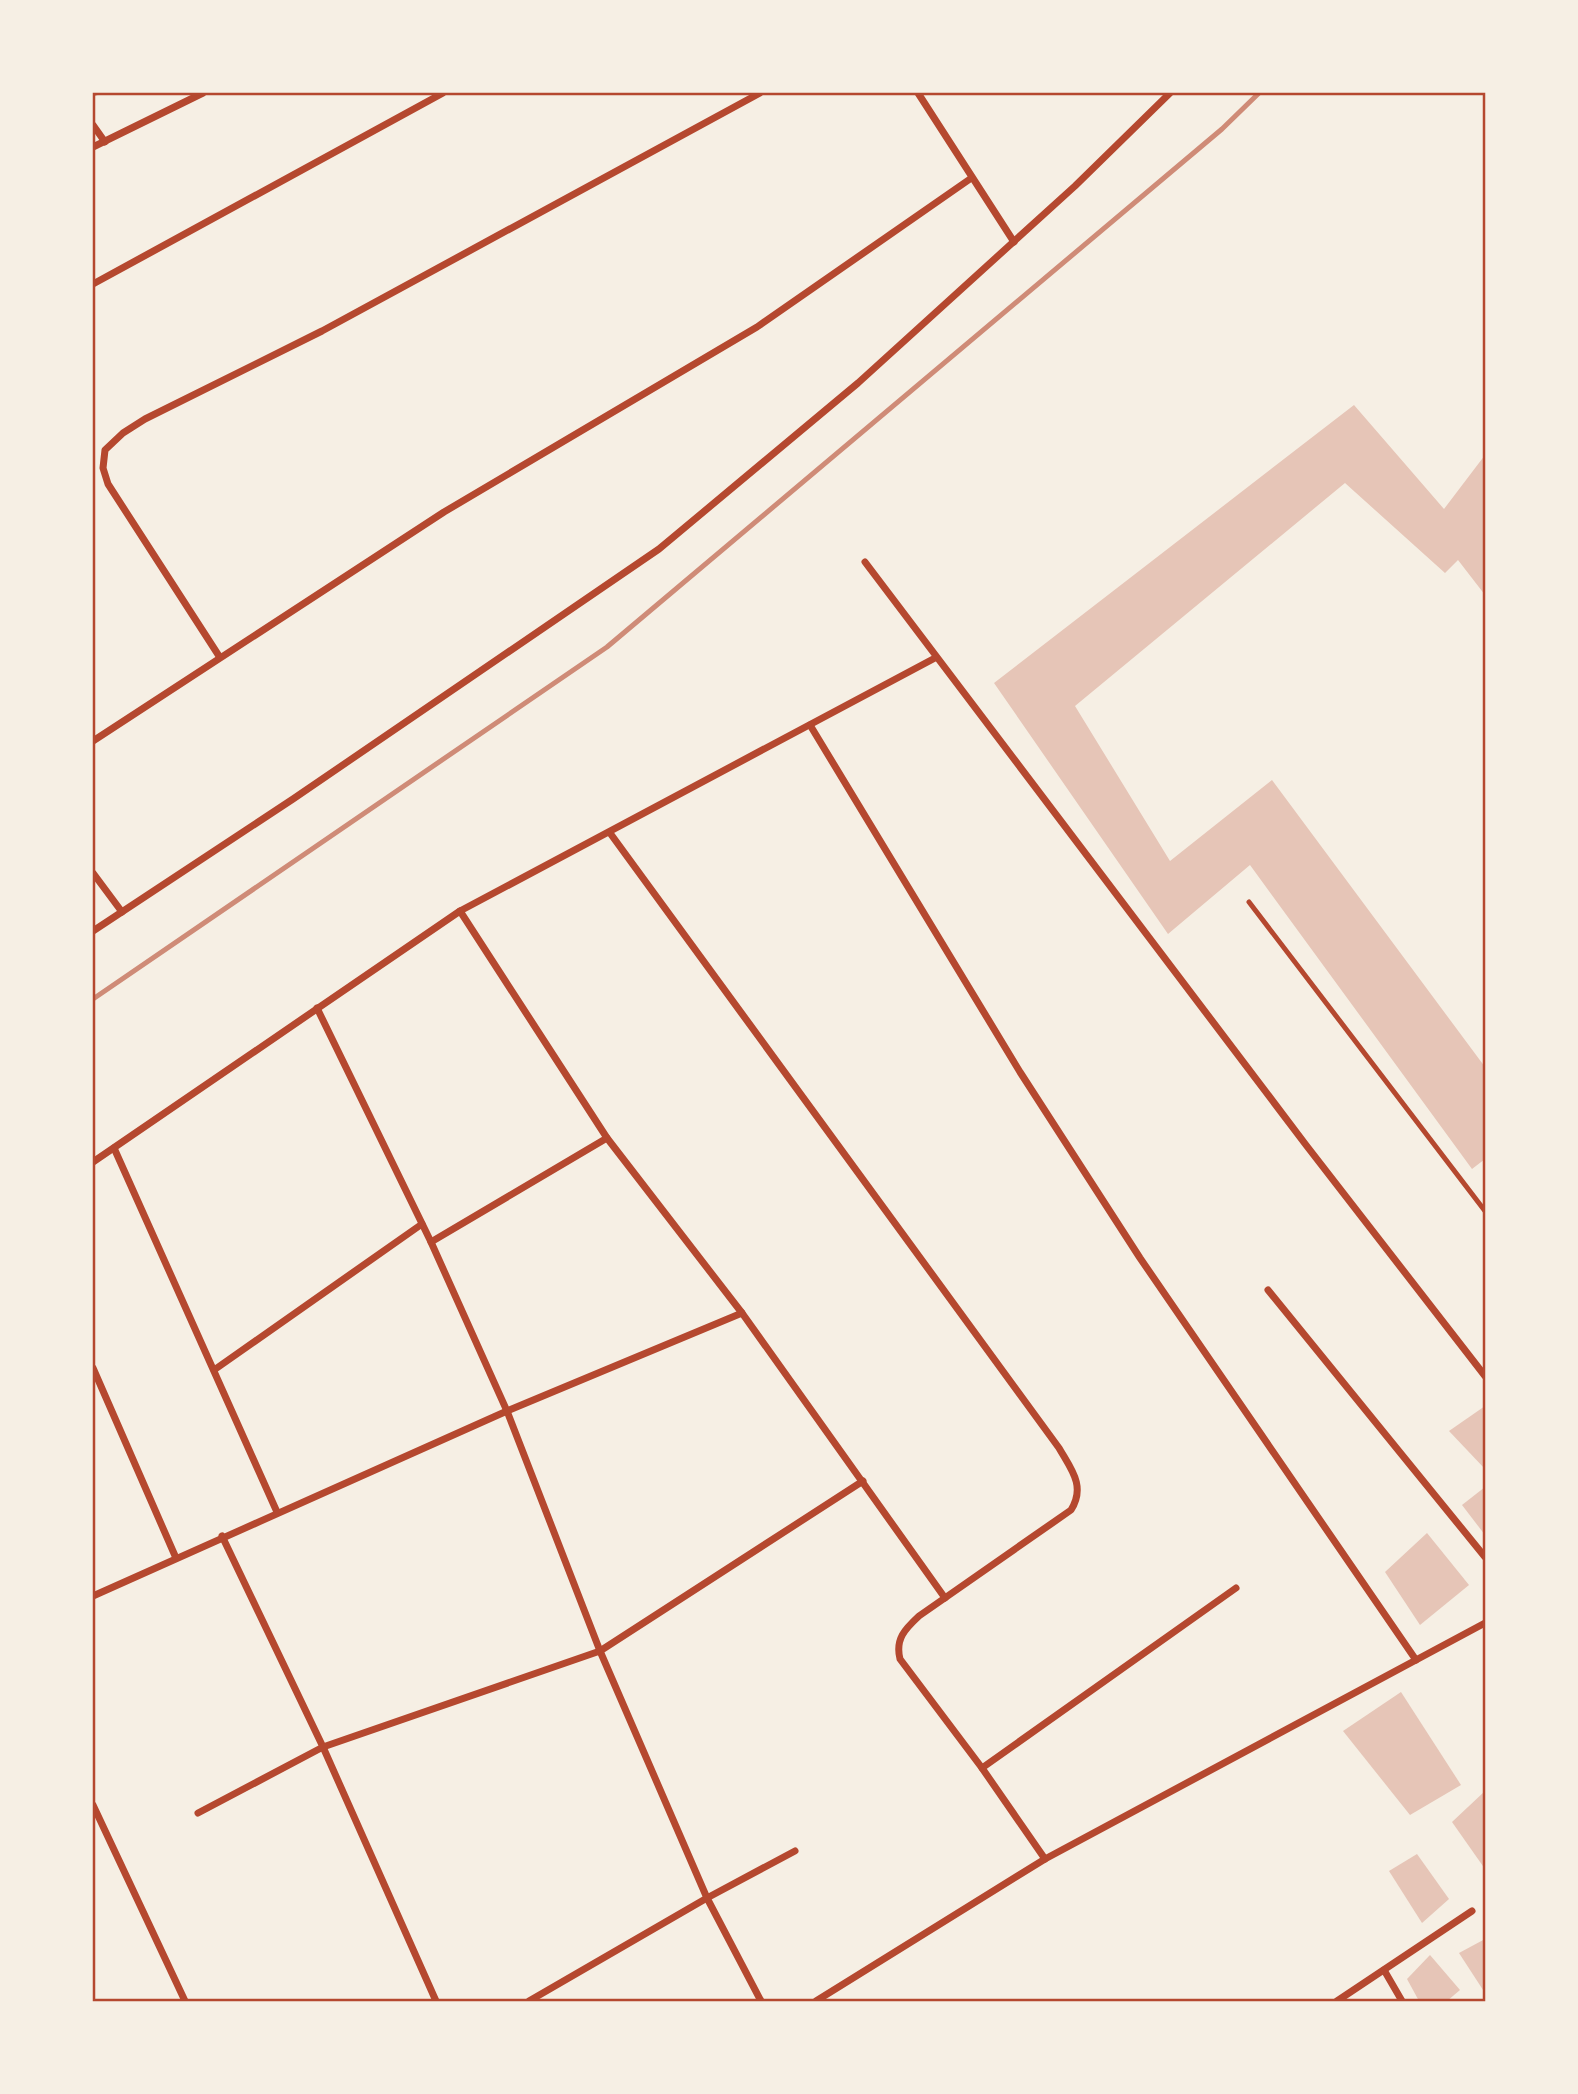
<svg xmlns="http://www.w3.org/2000/svg" width="1578" height="2094" viewBox="0 0 1578 2094" font-family="'IBM Plex Sans',sans-serif">
  <style>
    .building { fill: #e6c5b7 }
    .lines { fill: none; stroke-linecap: round; stroke-linejoin: round }
    .service { stroke: #b5482f; stroke-width: 5 }
    .minor { stroke: #b5482f; stroke-width: 7 }
    .rail { stroke: #cf8b77; stroke-width: 5 }
    .neatline { fill: none; stroke: #b5482f; stroke-width: 2.5 }
  </style>
  <rect width="100%" height="100%" fill="#f6efe4"/>
  <!-- building -->
  <g class="building">
    <path d="M 1354,405 L 1444,509 L 1485,455 L 1485,595 L 1458,560 L 1445,573 L 1345,483 L 1075,706 L 1170,861 L 1272,780 L 1485,1067 L 1485,1159 L 1472,1169 L 1250,865 L 1168,934 L 994,683 Z"/>
    <path d="M 1485,1406 L 1485,1469 L 1449,1431 Z"/>
    <path d="M 1485,1487 L 1485,1535 L 1462,1505 Z"/>
    <path d="M 1427,1533 L 1469,1585 L 1420,1625 L 1385,1572 Z"/>
    <path d="M 1401,1692 L 1461,1785 L 1410,1815 L 1343,1731 Z"/>
    <path d="M 1485,1791 L 1485,1869 L 1452,1822 Z"/>
    <path d="M 1417,1854 L 1449,1899 L 1422,1923 L 1389,1871 Z"/>
    <path d="M 1485,1939 L 1485,1993 L 1459,1953 Z"/>
    <path d="M 1430,1955 L 1460,1990 L 1447,2001 L 1419,2001 L 1407,1979 Z"/>
  </g>
  <g class="lines">
    <!-- service -->
    <path class="service" d="M 1249,902 L 1485,1211"/>
    <!-- minor -->
    <g class="minor">
      <path d="M 918,93 L 1014,242"/>
      <path d="M 93,125 L 105,142"/>
      <path d="M 93,147 L 203,93"/>
      <path d="M 93,284 L 443,93"/>
      <path d="M 865,562 L 1306,1145 L 1485,1376"/>
      <path d="M 219,656 L 108,484 L 103,468 L 105,450 L 123,433 L 145,419 L 322,331 L 760,93"/>
      <path d="M 810,725 L 1020,1072 L 1140,1258 L 1416,1660"/>
      <path d="M 93,741 L 444,512 L 757,327 L 970,179"/>
      <path d="M 610,833 L 1059,1448 C 1071,1469 1086,1486 1071,1510 L 919,1616 C 905,1629 895,1639 900,1659 L 982,1768 L 1045,1859"/>
      <path d="M 93,873 L 122,912"/>
      <path d="M 460,911 L 607,1138 L 742,1313 L 945,1598"/>
      <path d="M 93,931 L 293,799 L 659,549 L 858,383 L 1075,186 L 1170,93"/>
      <path d="M 317,1008 L 431,1242 L 507,1411 L 600,1651 L 707,1898 L 761,2001"/>
      <path d="M 114,1148 L 277,1512"/>
      <path d="M 93,1162 L 460,911 L 935,658"/>
      <path d="M 431,1242 L 607,1138"/>
      <path d="M 1268,1290 L 1485,1557"/>
      <path d="M 93,1368 L 176,1558"/>
      <path d="M 214,1370 L 422,1224"/>
      <path d="M 222,1536 L 323,1747 L 436,2001"/>
      <path d="M 93,1596 L 507,1411 L 742,1313"/>
      <path d="M 982,1768 L 1236,1588"/>
      <path d="M 93,1805 L 185,2001"/>
      <path d="M 198,1813 L 323,1747 L 600,1651 L 863,1481"/>
      <path d="M 1384,1970 L 1402,2001"/>
      <path d="M 529,2001 L 707,1898 L 795,1851"/>
      <path d="M 816,2001 L 1045,1859 L 1485,1623"/>
      <path d="M 1337,2001 L 1472,1911"/>
    </g>
    <!-- rail -->
    <g class="rail">
      <path d="M 93,94 L 96,93"/>
      <path d="M 93,999 L 607,647 L 1222,129 L 1259,93"/>
    </g>
  </g>
  <!-- border -->
  <rect width="1578" height="2094" fill="none" stroke="#f6efe4" stroke-width="189"/>
  <rect x="94" y="94" width="1390" height="1906" class="neatline"/>
</svg>
